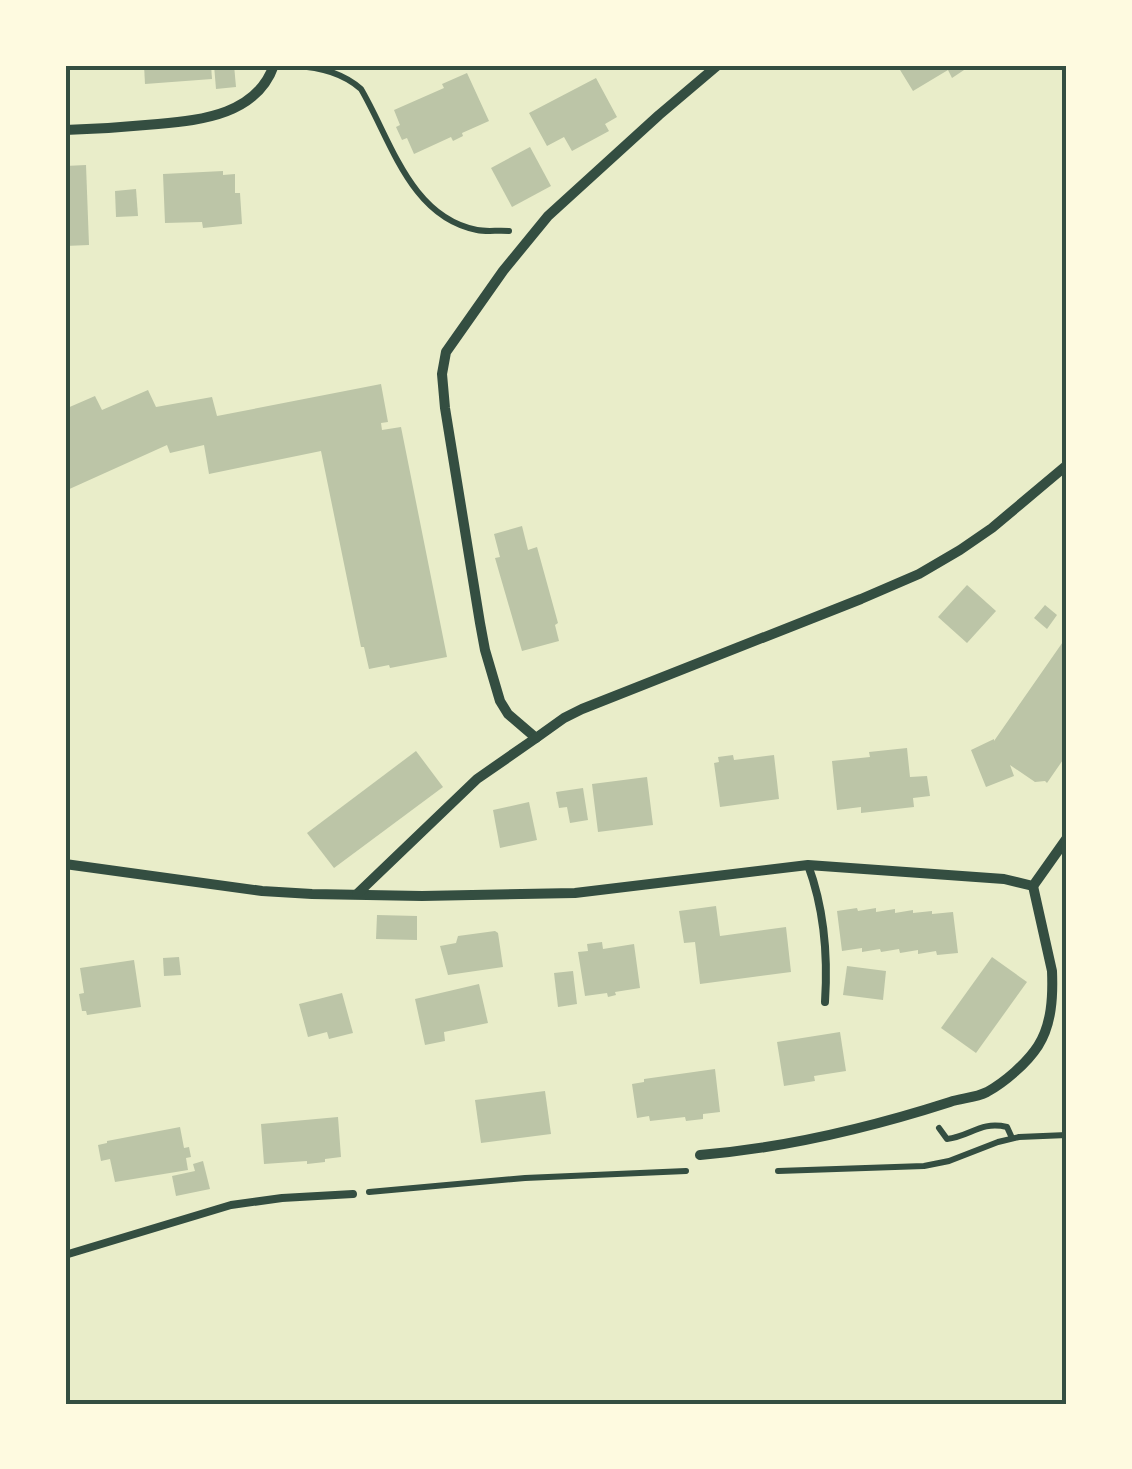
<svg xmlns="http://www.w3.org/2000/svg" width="1132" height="1469" viewBox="0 0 1132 1469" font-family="Roboto,sans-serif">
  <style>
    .building { fill: #bcc5a7 }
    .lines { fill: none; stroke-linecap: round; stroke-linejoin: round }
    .path { stroke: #344e41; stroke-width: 6 }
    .service { stroke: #344e41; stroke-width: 8 }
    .minor { stroke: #344e41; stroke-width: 10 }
    .neatline { fill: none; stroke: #344e41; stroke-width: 4 }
  </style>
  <rect width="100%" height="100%" fill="#e9edc9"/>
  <!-- building -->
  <g class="building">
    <path d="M 144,65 L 211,65 L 212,79 L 145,84 Z"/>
    <path d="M 214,65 L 234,65 L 236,87 L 216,89 Z"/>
    <path d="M 897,65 L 961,65 L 964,70 L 952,78 L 948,70 L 913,91 Z"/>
    <path d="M 467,73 L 489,121 L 462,133 L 463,136 L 453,141 L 451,137 L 414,154 L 407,138 L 402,140 L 396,127 L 400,125 L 394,110 L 444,88 L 442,84 Z"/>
    <path d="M 596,78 L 617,117 L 605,124 L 609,131 L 572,151 L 564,137 L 547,146 L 529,113 Z"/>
    <path d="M 530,147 L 551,186 L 512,207 L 491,168 Z"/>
    <path d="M 86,165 L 89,245 L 65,246 L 65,166 Z"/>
    <path d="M 223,171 L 223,175 L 235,174 L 235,193 L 240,193 L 242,224 L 203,228 L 202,222 L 165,223 L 163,174 Z"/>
    <path d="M 136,189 L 138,216 L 116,217 L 115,191 Z"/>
    <path d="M 381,384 L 388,422 L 381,423 L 382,430 L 401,427 L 447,657 L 390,668 L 389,665 L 369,669 L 364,647 L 361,647 L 321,451 L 209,474 L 204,445 L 170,453 L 167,445 L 65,491 L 65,409 L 95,396 L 102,410 L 148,390 L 156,407 L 212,397 L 217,416 Z"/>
    <path d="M 522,526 L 528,550 L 537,547 L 558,623 L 555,625 L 559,641 L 522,651 L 495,558 L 500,557 L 494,534 Z"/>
    <path d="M 967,585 L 996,611 L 967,643 L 938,617 Z"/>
    <path d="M 1045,605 L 1057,615 L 1047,629 L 1034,618 Z"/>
    <path d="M 1067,636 L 1067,754 L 1047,783 L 1045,781 L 1035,782 L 1010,765 L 1014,776 L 986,787 L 971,750 L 994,739 L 994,741 Z"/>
    <path d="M 907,748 L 910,777 L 927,776 L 930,796 L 913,798 L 914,807 L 861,813 L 861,807 L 837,810 L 832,761 L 870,757 L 869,752 Z"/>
    <path d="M 416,751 L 443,787 L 334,868 L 307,833 Z"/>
    <path d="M 733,755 L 734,760 L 774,755 L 779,799 L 720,807 L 714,763 L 719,762 L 718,757 Z"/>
    <path d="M 647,777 L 653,825 L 598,832 L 592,784 Z"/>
    <path d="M 583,788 L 588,820 L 570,823 L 567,807 L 559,808 L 556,792 Z"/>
    <path d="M 529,802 L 537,840 L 500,848 L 493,810 Z"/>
    <path d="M 716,906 L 720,936 L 786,927 L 791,972 L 700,984 L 695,942 L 684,943 L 679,911 Z"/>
    <path d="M 857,908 L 858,911 L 876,908 L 876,912 L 895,909 L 895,913 L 913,910 L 913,913 L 932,911 L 932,914 L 953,912 L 958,953 L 937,955 L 936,951 L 918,954 L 918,950 L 900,953 L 899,949 L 881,952 L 880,949 L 862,952 L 862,948 L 842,951 L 837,911 Z"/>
    <path d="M 377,915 L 417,916 L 417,940 L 376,939 Z"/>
    <path d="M 495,931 L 498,933 L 503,967 L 448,975 L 440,946 L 456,943 L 458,936 Z"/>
    <path d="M 602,942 L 603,949 L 634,944 L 640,988 L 615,992 L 616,995 L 608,997 L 607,993 L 585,996 L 578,952 L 588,951 L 587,944 Z"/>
    <path d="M 179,957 L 181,975 L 164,976 L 163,958 Z"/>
    <path d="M 992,957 L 1027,982 L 976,1053 L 941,1028 Z"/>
    <path d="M 134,960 L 141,1007 L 87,1015 L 86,1011 L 82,1011 L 79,994 L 84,993 L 80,968 Z"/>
    <path d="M 847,966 L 886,971 L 883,1000 L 843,995 Z"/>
    <path d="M 573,971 L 577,1004 L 558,1007 L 554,973 Z"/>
    <path d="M 479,984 L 488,1023 L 444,1032 L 445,1041 L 425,1045 L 415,999 Z"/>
    <path d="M 342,993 L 353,1033 L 329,1039 L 327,1032 L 308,1037 L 299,1004 Z"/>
    <path d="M 840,1032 L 846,1071 L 814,1076 L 815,1081 L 784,1086 L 777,1042 Z"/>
    <path d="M 715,1069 L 720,1112 L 703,1114 L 703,1119 L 686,1121 L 685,1117 L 650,1121 L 649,1116 L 637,1118 L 632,1084 L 644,1082 L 644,1079 Z"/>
    <path d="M 545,1091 L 551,1134 L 481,1143 L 475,1100 Z"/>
    <path d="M 338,1117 L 341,1157 L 325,1159 L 325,1162 L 307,1164 L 307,1161 L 264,1164 L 261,1124 Z"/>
    <path d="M 180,1127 L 184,1148 L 189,1147 L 191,1157 L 186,1158 L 188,1170 L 115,1182 L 110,1159 L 101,1161 L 98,1145 L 107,1143 L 107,1141 Z"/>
    <path d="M 203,1161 L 210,1189 L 176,1196 L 172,1176 L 195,1171 L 193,1164 Z"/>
  </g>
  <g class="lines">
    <!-- path -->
    <g class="path">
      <path d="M 295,66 C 320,67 343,73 361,89 C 391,140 410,217 477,230 C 487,232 498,230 509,231"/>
      <path d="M 939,1128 L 947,1139 C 971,1136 980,1121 1007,1127 L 1012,1138"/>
      <path d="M 778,1171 L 924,1166 L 949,1161 L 998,1142 L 1019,1137 L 1067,1135"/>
      <path d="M 369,1192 L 525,1178 L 686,1171"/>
    </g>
    <!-- service -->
    <g class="service">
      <path d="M 808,865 C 824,908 828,956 825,1002"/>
      <path d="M 65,1255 L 231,1205 L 282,1198 L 353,1194"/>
    </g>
    <!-- minor -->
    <g class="minor">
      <path d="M 718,65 L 659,115 L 548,216 L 503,271 L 446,352 L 442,374 L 445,408 L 480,623 L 485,650 L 500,701 L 508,714 L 536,738 L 564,718 L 582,709 L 861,599 L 919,574 L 960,550 L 992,528 L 1067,465"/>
      <path d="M 65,130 C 96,129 127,127 158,124 C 203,120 257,114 274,65"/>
      <path d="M 65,864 L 262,891 L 312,894 L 422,896 L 575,893 L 808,865 L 1004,879 L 1033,886 L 1067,838"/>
      <path d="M 357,894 L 477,779 L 536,738"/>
      <path d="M 700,1155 C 785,1148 869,1128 950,1102 C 962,1098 975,1098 987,1092 C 1005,1082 1027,1063 1038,1046 C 1052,1024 1053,996 1052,971 L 1033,886"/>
    </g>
  </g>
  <!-- border -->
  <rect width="1132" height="1469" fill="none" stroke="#fefae0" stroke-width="135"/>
  <rect x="68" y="68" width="996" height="1334" class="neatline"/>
</svg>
